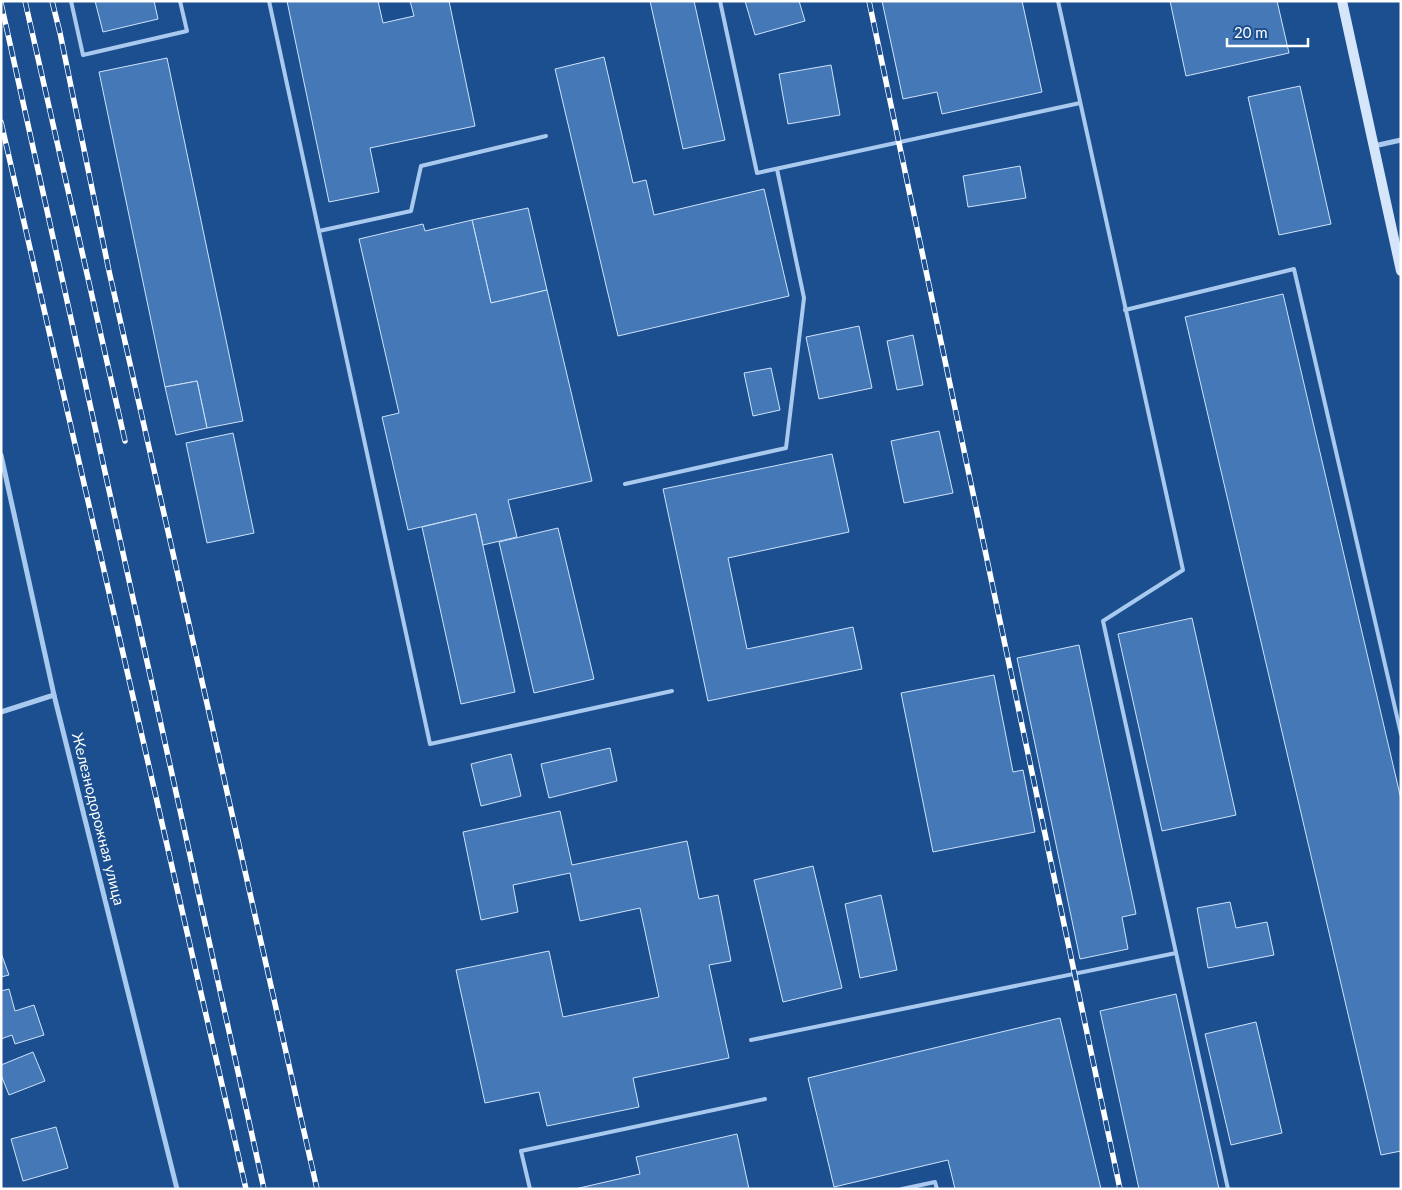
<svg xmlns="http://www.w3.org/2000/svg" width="1402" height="1190" viewBox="0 0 1402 1190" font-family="Lato,sans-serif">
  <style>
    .building { fill: #4478b7; stroke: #cfe3fa }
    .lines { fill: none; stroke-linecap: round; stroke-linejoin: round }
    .lane { stroke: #a9c9ee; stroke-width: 4 }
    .street { stroke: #a9c9ee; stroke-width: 5 }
    .secondary { stroke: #d6e6fa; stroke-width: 10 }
    .rail-casing { stroke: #fff; stroke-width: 5.5 }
    .rail { stroke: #1b4f8f; stroke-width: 4; stroke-dasharray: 11; stroke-linecap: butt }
    .labels { text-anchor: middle; stroke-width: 5; stroke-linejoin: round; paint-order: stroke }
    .street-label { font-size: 15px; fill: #fff; stroke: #1b4f8f }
  </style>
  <rect width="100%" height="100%" fill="#1b4f8f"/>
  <!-- building -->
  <g class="building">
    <path d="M 95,1 L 154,1 L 158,19 L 103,32 Z"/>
    <path d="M 287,1 L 378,1 L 383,23 L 414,16 L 410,1 L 449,1 L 475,126 L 370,148 L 379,192 L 329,202 Z"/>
    <path d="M 650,1 L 694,1 L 725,140 L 683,149 Z"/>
    <path d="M 745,1 L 799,1 L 805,21 L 755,35 Z"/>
    <path d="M 882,1 L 1022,1 L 1042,92 L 942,114 L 937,92 L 903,99 Z"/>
    <path d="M 1170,1 L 1277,1 L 1289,53 L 1186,76 Z"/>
    <path d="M 604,57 L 633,183 L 646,180 L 654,215 L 764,189 L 789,296 L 618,336 L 555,69 Z"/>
    <path d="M 167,58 L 243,421 L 207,428 L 197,381 L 165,387 L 99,72 Z"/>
    <path d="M 831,65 L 840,115 L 788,124 L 779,74 Z"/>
    <path d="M 1300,86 L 1331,224 L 1279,235 L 1248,97 Z"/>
    <path d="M 1020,166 L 1026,198 L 968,207 L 963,176 Z"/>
    <path d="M 528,208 L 547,290 L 491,303 L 472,220 Z"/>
    <path d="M 472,220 L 491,303 L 547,290 L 592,481 L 508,500 L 517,537 L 483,545 L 476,514 L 408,530 L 382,417 L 399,413 L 359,239 L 423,224 L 425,231 Z"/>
    <path d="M 1283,294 L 1401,799 L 1401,1151 L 1381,1155 L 1185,317 Z"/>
    <path d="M 859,326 L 872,388 L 819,399 L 806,337 Z"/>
    <path d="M 913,335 L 923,385 L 897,390 L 887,341 Z"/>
    <path d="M 771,368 L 780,410 L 753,416 L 744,373 Z"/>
    <path d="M 197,381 L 207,428 L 176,435 L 165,387 Z"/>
    <path d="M 939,431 L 953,493 L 904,503 L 891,441 Z"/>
    <path d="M 233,433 L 254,533 L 207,543 L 186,443 Z"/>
    <path d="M 832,454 L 849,532 L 728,558 L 747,649 L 853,627 L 862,669 L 708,701 L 663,489 Z"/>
    <path d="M 476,514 L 515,692 L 461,704 L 422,527 Z"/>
    <path d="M 558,528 L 594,679 L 534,693 L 499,542 Z"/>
    <path d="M 1192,618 L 1236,815 L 1162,831 L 1118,634 Z"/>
    <path d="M 1079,645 L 1136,914 L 1122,917 L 1128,949 L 1080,959 L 1017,658 Z"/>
    <path d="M 994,675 L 1013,772 L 1023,770 L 1035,832 L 933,852 L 901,693 Z"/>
    <path d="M 610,748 L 617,781 L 549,798 L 541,764 Z"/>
    <path d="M 511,754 L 521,796 L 481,806 L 471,764 Z"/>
    <path d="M 560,811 L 572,865 L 687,841 L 699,899 L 718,895 L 731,961 L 709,965 L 729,1058 L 633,1078 L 639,1107 L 547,1126 L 539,1092 L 485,1103 L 456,970 L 549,951 L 563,1017 L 659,997 L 640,908 L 580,921 L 570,873 L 513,885 L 518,912 L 481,920 L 463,832 Z"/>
    <path d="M 813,866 L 842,988 L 783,1002 L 754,880 Z"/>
    <path d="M 881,895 L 897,970 L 860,978 L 845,904 Z"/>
    <path d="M 1230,902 L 1236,928 L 1267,922 L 1274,955 L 1208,968 L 1197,908 Z"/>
    <path d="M 1,953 L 9,975 L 1,977 Z"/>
    <path d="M 9,989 L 15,1011 L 34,1005 L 44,1035 L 15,1044 L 12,1035 L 1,1039 L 1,991 Z"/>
    <path d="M 1176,994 L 1219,1189 L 1139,1189 L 1100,1011 Z"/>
    <path d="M 1060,1018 L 1101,1189 L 955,1189 L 948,1160 L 834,1187 L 808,1078 Z"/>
    <path d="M 1256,1022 L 1282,1133 L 1231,1145 L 1205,1034 Z"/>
    <path d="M 33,1052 L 45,1081 L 9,1095 L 1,1075 L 1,1065 Z"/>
    <path d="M 56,1127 L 68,1168 L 23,1181 L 11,1139 Z"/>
    <path d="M 737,1134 L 749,1189 L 575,1189 L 640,1174 L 636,1157 Z"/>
  </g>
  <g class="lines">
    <!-- lane -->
    <g class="lane">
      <path d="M 71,1 L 83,55 L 187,31 L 180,1"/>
      <path d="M 269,1 L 430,744 L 672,691"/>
      <path d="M 720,1 L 757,173 L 1080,103"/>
      <path d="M 1058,1 L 1183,570 L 1103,621 L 1228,1189"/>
      <path d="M 319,231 L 411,211 L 421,166 L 546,136"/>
      <path d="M 1125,310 L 1294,269 L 1401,734"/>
      <path d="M 625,484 L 786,448 L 804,298 L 777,169"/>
      <path d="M 751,1040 L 1176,953"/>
      <path d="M 530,1189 L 521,1151 L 765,1099"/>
      <path d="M 902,1189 L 935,1182 L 937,1189"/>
    </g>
    <!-- street -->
    <g class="street">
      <path d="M 1374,146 L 1401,140"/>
      <path d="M 1,455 L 54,695 L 177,1189"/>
      <path d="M 1,712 L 54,695"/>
    </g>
    <!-- secondary -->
    <path class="secondary" d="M 1342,1 L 1401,271"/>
    <defs>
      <g id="rail">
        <path d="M 25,1 L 125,441"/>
        <path d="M 52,1 L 60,33 L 109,271 L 317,1189"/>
        <path d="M 869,1 L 1120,1189"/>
        <path d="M 1,3 L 264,1189"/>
        <path d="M 1,122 L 246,1189"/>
      </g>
    </defs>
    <!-- rail casing -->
    <use href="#rail" class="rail-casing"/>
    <!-- rail -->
    <use href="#rail" class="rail"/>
  </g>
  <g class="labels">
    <!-- street labels -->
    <g class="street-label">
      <text transform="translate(98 819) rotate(76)" y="5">Железнодорожная улица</text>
    </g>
  </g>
  <!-- border -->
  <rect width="1402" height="1190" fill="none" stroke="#ffffff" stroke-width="5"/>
  <!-- scale -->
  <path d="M1227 38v8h81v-8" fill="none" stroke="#ffffff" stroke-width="2.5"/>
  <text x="1234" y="38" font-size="15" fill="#ffffff" stroke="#1b4f8f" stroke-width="4" paint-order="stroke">20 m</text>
</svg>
